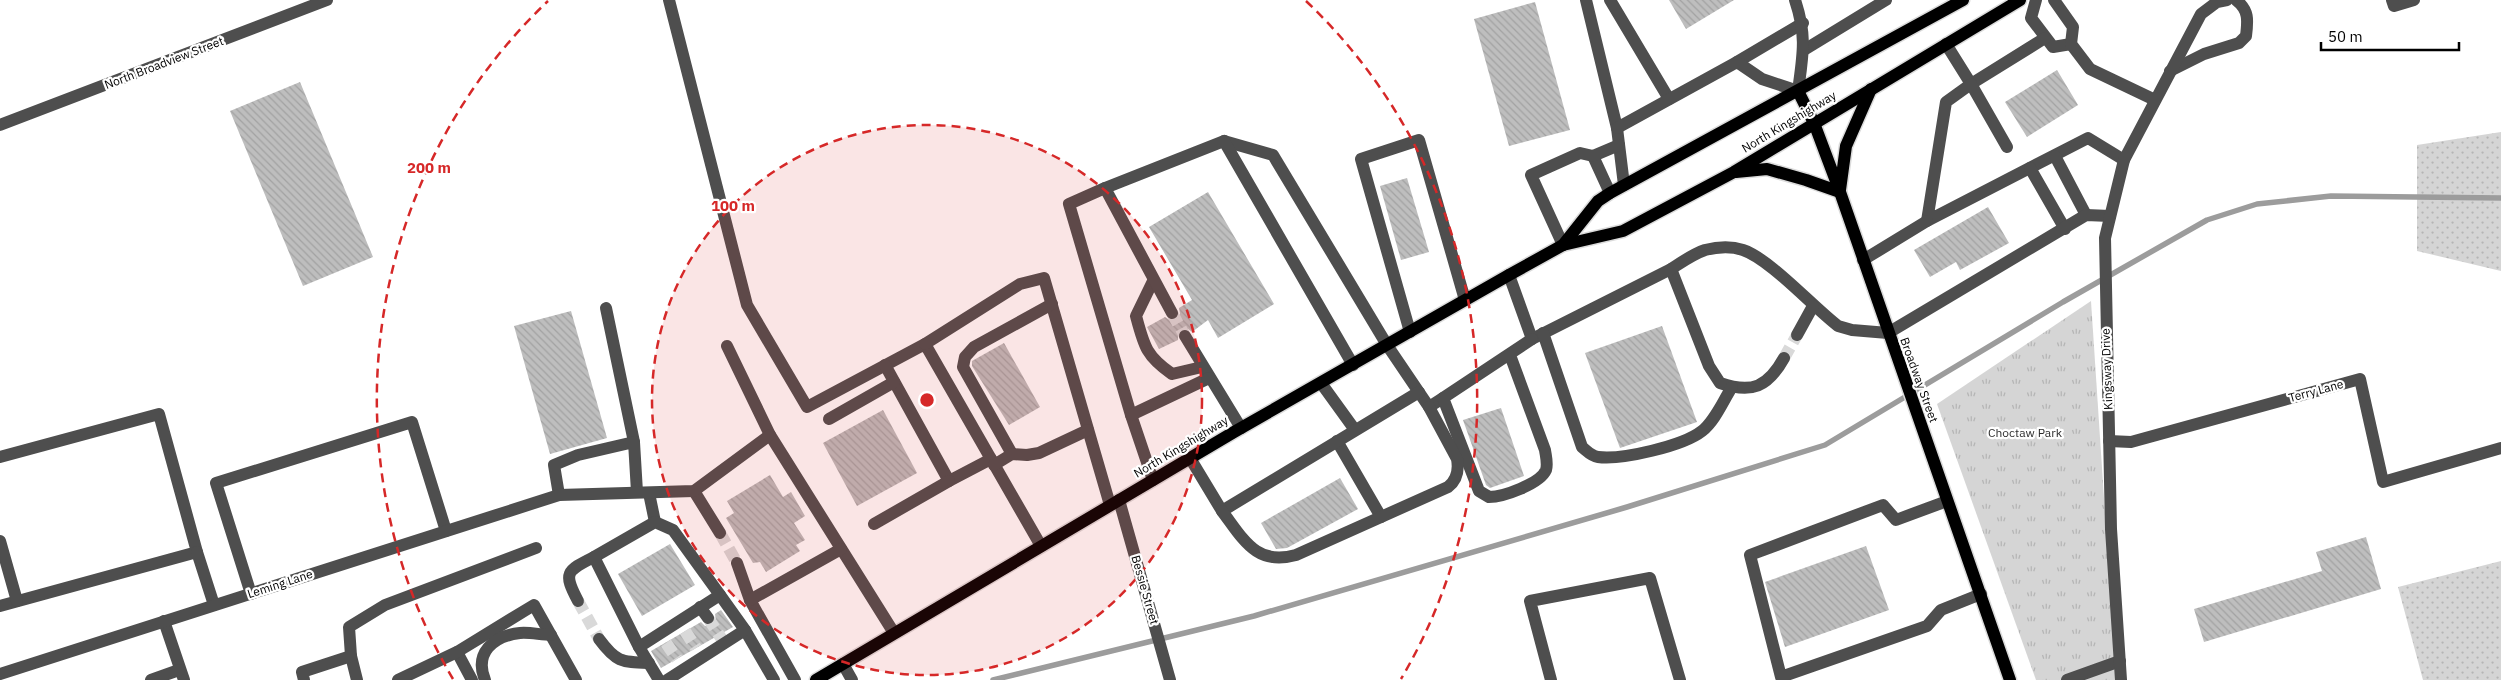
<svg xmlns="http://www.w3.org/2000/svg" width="2501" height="680" viewBox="0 0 2501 680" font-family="'IBM Plex Sans',sans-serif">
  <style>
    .grass { fill: url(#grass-dots) }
    .park { fill: url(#park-tufts) }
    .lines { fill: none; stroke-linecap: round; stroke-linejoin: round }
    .stream { stroke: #9c9c9c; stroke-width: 5.5 }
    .building { fill: url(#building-back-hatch) }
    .minor-tunnel { stroke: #d9d9d9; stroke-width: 12; stroke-dasharray: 12 6; stroke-linecap: butt }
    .major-casing { stroke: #dbdbdb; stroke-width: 15 }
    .minor { stroke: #4e4e4e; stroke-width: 12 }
    .major { stroke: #000; stroke-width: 12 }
    .ring { fill: none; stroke: #d62828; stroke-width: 2.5; stroke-dasharray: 9 6 }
    .labels { text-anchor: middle; stroke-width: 4.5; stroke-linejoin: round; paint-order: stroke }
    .street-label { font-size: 12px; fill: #000; stroke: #fff }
    .park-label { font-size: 12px; fill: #2c2c2c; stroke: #fff }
    .centre { fill: #d62828; stroke: #fff; stroke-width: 2.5 }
    .ring-label { font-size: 15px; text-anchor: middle; font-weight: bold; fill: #d62828; stroke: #fff; stroke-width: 4.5; stroke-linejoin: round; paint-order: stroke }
  </style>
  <defs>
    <pattern id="grass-dots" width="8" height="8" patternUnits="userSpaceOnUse" patternTransform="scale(1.25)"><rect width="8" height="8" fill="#d5d5d5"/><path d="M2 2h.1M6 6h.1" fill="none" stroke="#b5b5b5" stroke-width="1.8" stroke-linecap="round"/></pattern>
    <pattern id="park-tufts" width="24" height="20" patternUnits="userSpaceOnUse" patternTransform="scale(1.25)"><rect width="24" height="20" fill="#d5d5d5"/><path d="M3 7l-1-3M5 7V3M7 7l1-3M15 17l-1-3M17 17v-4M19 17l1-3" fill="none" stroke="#b5b5b5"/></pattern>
    <pattern id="building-back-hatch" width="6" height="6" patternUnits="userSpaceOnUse" patternTransform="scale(1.25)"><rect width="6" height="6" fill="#bebebe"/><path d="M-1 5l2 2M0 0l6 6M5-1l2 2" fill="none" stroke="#a2a2a2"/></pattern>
  </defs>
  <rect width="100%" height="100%" fill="#fff"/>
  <!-- grass -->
  <g class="grass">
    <path d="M 2501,132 L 2501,271 L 2417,251 L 2417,145 Z"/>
    <path d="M 2501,561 L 2501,680 L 2423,680 L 2398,587 Z"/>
  </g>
  <!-- park -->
  <path class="park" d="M 2091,301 L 2116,680 L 2036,680 L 1937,404 Z"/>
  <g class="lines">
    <!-- stream -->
    <path class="stream" d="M 993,680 L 1254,616 L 1627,507 L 1825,445 L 2063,302 L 2207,220 L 2257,204 L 2331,196 L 2501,198"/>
  </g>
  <!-- building -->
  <g class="building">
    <path d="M 1669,0 L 1734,0 L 1686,29 Z"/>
    <path d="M 1535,2 L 1570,130 L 1509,146 L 1474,19 Z"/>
    <path d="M 2057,70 L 2078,105 L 2027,137 L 2005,102 Z"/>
    <path d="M 300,82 L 373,257 L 303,286 L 230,111 Z"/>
    <path d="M 1407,178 L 1429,252 L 1401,260 L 1380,186 Z"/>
    <path d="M 1208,192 L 1274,304 L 1218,338 L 1208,320 L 1192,332 L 1188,329 L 1181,329 L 1178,333 L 1178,340 L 1159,349 L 1147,327 L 1165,317 L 1171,321 L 1176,320 L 1180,314 L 1179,308 L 1192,300 L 1149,227 Z"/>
    <path d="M 1988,207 L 2009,243 L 1960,270 L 1956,262 L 1930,277 L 1914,250 Z"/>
    <path d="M 571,311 L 607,438 L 550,454 L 514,326 Z"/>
    <path d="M 1662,326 L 1697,422 L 1620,448 L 1585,353 Z"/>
    <path d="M 1004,343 L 1040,407 L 1009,425 L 972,366 L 972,361 Z"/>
    <path d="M 1501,408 L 1524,476 L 1490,488 L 1486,485 L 1463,420 Z"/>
    <path d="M 883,410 L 917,473 L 857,506 L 823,443 Z"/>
    <path d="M 770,475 L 783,497 L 791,492 L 805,516 L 794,523 L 805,540 L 796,545 L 800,551 L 766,572 L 760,562 L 753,563 L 726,518 L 734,513 L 727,501 Z"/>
    <path d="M 1340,478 L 1358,509 L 1287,548 L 1276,549 L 1261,523 Z"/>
    <path d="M 2366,537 L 2381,589 L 2204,642 L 2194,609 L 2322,571 L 2316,552 Z"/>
    <path d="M 670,544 L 695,585 L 642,616 L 618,574 Z"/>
    <path d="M 1866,546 L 1889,610 L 1785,647 L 1765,582 Z"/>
    <path d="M 721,610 L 733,627 L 661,668 L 651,651 L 701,622 L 705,626 L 712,625 L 716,621 L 715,614 Z"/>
  </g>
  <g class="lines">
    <!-- minor-tunnel -->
    <g class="minor-tunnel">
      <path d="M 1172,313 L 1185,336"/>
      <path d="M 1784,358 L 1797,335"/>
      <path d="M 720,533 L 737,563"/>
      <path d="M 578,601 L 599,639"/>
      <path d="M 708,618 L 725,644"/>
      <path d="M 685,631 L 696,648"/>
      <path d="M 666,643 L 677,659"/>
    </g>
    <defs>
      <g id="major">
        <path d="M 1798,91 L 1814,123 L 1840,192 L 2010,680"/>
        <path d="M 1736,172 L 1767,169 L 1806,180 L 1840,192"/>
        <path d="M 1840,190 L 1846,146 L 1871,89"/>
        <path d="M 1563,245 L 1598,201 L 1610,193 L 1963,0"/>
        <path d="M 816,680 L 1234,432 L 1509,275 L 1563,245 L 1623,231 L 1734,172 L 2020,0"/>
      </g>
    </defs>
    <!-- major casing -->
    <use href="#major" class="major-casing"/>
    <!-- minor -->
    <g class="minor">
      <path d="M 669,0 L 747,305 L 807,407 L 925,344 L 1041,546"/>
      <path d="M 1586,0 L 1617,128 L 1624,185"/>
      <path d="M 1610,0 L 1669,99"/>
      <path d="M 2036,0 L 2031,18 L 2053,47 L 2071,44"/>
      <path d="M 2054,0 L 2073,27 L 2071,44 L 2090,69 L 2155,100"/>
      <path d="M 2392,0 L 2394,6 L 2414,0"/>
      <path d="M 1946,44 L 1971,84 L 2045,38"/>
      <path d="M 1804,50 L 1886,0"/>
      <path d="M 1737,62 L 1803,23"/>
      <path d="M 2170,71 L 2204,54 L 2239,43 L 2246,36 C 2248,20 2249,10 2236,0"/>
      <path d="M 0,125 L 327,0"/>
      <path d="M 1617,128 L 1737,62 L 1762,79 L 1798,91 C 1803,54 1807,36 1795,0"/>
      <path d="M 1224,141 L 1273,155 L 1387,345 L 1429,407 L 1443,398"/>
      <path d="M 2007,147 L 1971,84 L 1946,102 L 1927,221 L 2088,138 L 2124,160"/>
      <path d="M 1593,156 L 1610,193"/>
      <path d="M 2055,156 L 2086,215"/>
      <path d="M 2030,168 L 2065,229"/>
      <path d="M 1105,188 L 1069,204 L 1131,415 L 1153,480"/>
      <path d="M 1563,245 L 1531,175 L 1580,153 L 1593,156 L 1619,145"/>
      <path d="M 1863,260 L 1927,221"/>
      <path d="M 1671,269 L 1709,366 L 1720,383 C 1752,394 1768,387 1784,358"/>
      <path d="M 1509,275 L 1532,339 L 1671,269 C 1682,262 1693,254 1705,250 C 1717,247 1731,246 1743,250 C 1770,259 1813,307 1838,326 L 1852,330 L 1888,333 L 2086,215 L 2110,216"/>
      <path d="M 1153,281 L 1136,316 C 1144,346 1146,356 1172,374 L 1202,367"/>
      <path d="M 606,308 L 634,442"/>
      <path d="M 1172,313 L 1105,188 L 1224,141 L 1353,365"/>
      <path d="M 1410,332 L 1361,159 L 1419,140 L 1465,300"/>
      <path d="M 1543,333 L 1582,447 C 1587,451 1591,456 1598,457 C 1622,460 1683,446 1702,431 C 1715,421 1723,401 1732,387"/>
      <path d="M 1797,335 L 1813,306"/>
      <path d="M 1185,336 L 1241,428"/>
      <path d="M 925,344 L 1020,284 L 1044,278 L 1110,505"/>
      <path d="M 727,346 L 770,435 L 894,633"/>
      <path d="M 1510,355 L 1545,450 C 1546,457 1548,464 1546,470 C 1540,484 1503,497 1489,497 L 1479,491 L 1443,398 L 1532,339"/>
      <path d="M 885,365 L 949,481 L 991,459"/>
      <path d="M 1321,383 L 1355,430"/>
      <path d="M 1131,415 L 1209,378"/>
      <path d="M 829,419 L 894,382"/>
      <path d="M 1337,441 L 1381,517"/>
      <path d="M 2109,441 L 2131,442 L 2360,379 L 2383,482 L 2501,448"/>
      <path d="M 1012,454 L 963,367 L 965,357 L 974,347 L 1052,304"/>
      <path d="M 0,457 L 159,414 L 197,552 L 0,606"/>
      <path d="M 1190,458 L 1222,511 L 1419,392"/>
      <path d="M 994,465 L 1012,454 L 1027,455 L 1039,453 L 1088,430"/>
      <path d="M 694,491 L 720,533"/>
      <path d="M 649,493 L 655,522"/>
      <path d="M 559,495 L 554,465 L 578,455 L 634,442 L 637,492"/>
      <path d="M 1119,500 L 1170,680"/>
      <path d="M 1947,501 L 1896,520 L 1883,505 L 1750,555 L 1781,677 L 1927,626 L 1941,610 L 1981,594"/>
      <path d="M 1222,511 C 1244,540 1256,566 1296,555 L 1448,487 C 1457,480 1459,470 1457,459 L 1429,407"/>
      <path d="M 874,524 L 949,481"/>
      <path d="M 0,541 L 17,601"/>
      <path d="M 197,552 L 214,605"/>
      <path d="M 737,563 L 750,600 L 795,680"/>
      <path d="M 251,594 L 216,483 L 412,422 L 446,531"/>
      <path d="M 750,600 L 841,549"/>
      <path d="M 578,601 C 563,573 566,571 594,557"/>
      <path d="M 700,607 L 708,618"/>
      <path d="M 164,621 L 184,680"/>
      <path d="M 599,639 C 616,662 621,662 649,663"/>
      <path d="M 639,647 L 594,557 L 655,522 L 673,530 L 720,595"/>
      <path d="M 457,652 L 472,680"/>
      <path d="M 351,656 L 357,680"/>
      <path d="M 843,664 L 852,680"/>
      <path d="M 0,674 L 559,495 L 694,491 L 770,435"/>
      <path d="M 151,680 L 179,670"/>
      <path d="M 304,680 L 302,672 L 351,656 L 349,627 L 385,605 L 536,548"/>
      <path d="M 398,680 L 457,652 L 534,605 L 576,680"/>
      <path d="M 485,680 C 474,653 493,636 520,633 C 530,632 541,635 551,635"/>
      <path d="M 659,680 L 639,647 L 720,595 L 745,630 L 774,680"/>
      <path d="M 667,680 L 745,630"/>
      <path d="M 1551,680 L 1530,601 L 1650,578 L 1680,680"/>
      <path d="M 2067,680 L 2120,661"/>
      <path d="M 2121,680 L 2111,529 L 2105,238 L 2124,160 L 2201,14 L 2217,2 L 2227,0"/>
    </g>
    <!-- major -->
    <use href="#major" class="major"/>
  </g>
  <!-- distance rings -->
  <circle cx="927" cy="400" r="275" fill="#d62828" fill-opacity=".12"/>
  <g class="ring">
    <circle cx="927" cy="400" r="275"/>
    <path d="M453 679A550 550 0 0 1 548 1M1306 1A550 550 0 0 1 1401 679"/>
  </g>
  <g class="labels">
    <!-- street labels -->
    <g class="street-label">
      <text transform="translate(164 63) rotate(-21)" y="4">North Broadview Street</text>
      <text transform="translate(1789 122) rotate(-31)" y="4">North Kingshighway</text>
      <text transform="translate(2107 369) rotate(-92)" y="4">Kingsway Drive</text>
      <text transform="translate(1919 380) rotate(70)" y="4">Broadway Street</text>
      <text transform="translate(2316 391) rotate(-15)" y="4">Terry Lane</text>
      <text transform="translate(1181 447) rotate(-31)" y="4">North Kingshighway</text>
      <text transform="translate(280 584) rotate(-18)" y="4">Leming Lane</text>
      <text transform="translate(1145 590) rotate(74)" y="4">Bessie Street</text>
    </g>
    <!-- park labels -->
    <g class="park-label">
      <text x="2025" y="437">Choctaw Park</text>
    </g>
  </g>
  <circle cx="927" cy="400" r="8" class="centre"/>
  <g class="ring-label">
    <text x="429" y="173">200 m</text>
    <text x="733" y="211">100 m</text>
  </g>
  <!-- scale -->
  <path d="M2321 42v8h138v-8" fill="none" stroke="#000000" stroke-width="2.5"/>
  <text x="2328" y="42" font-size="15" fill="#000000" stroke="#ffffff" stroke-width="4" paint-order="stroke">50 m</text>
</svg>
